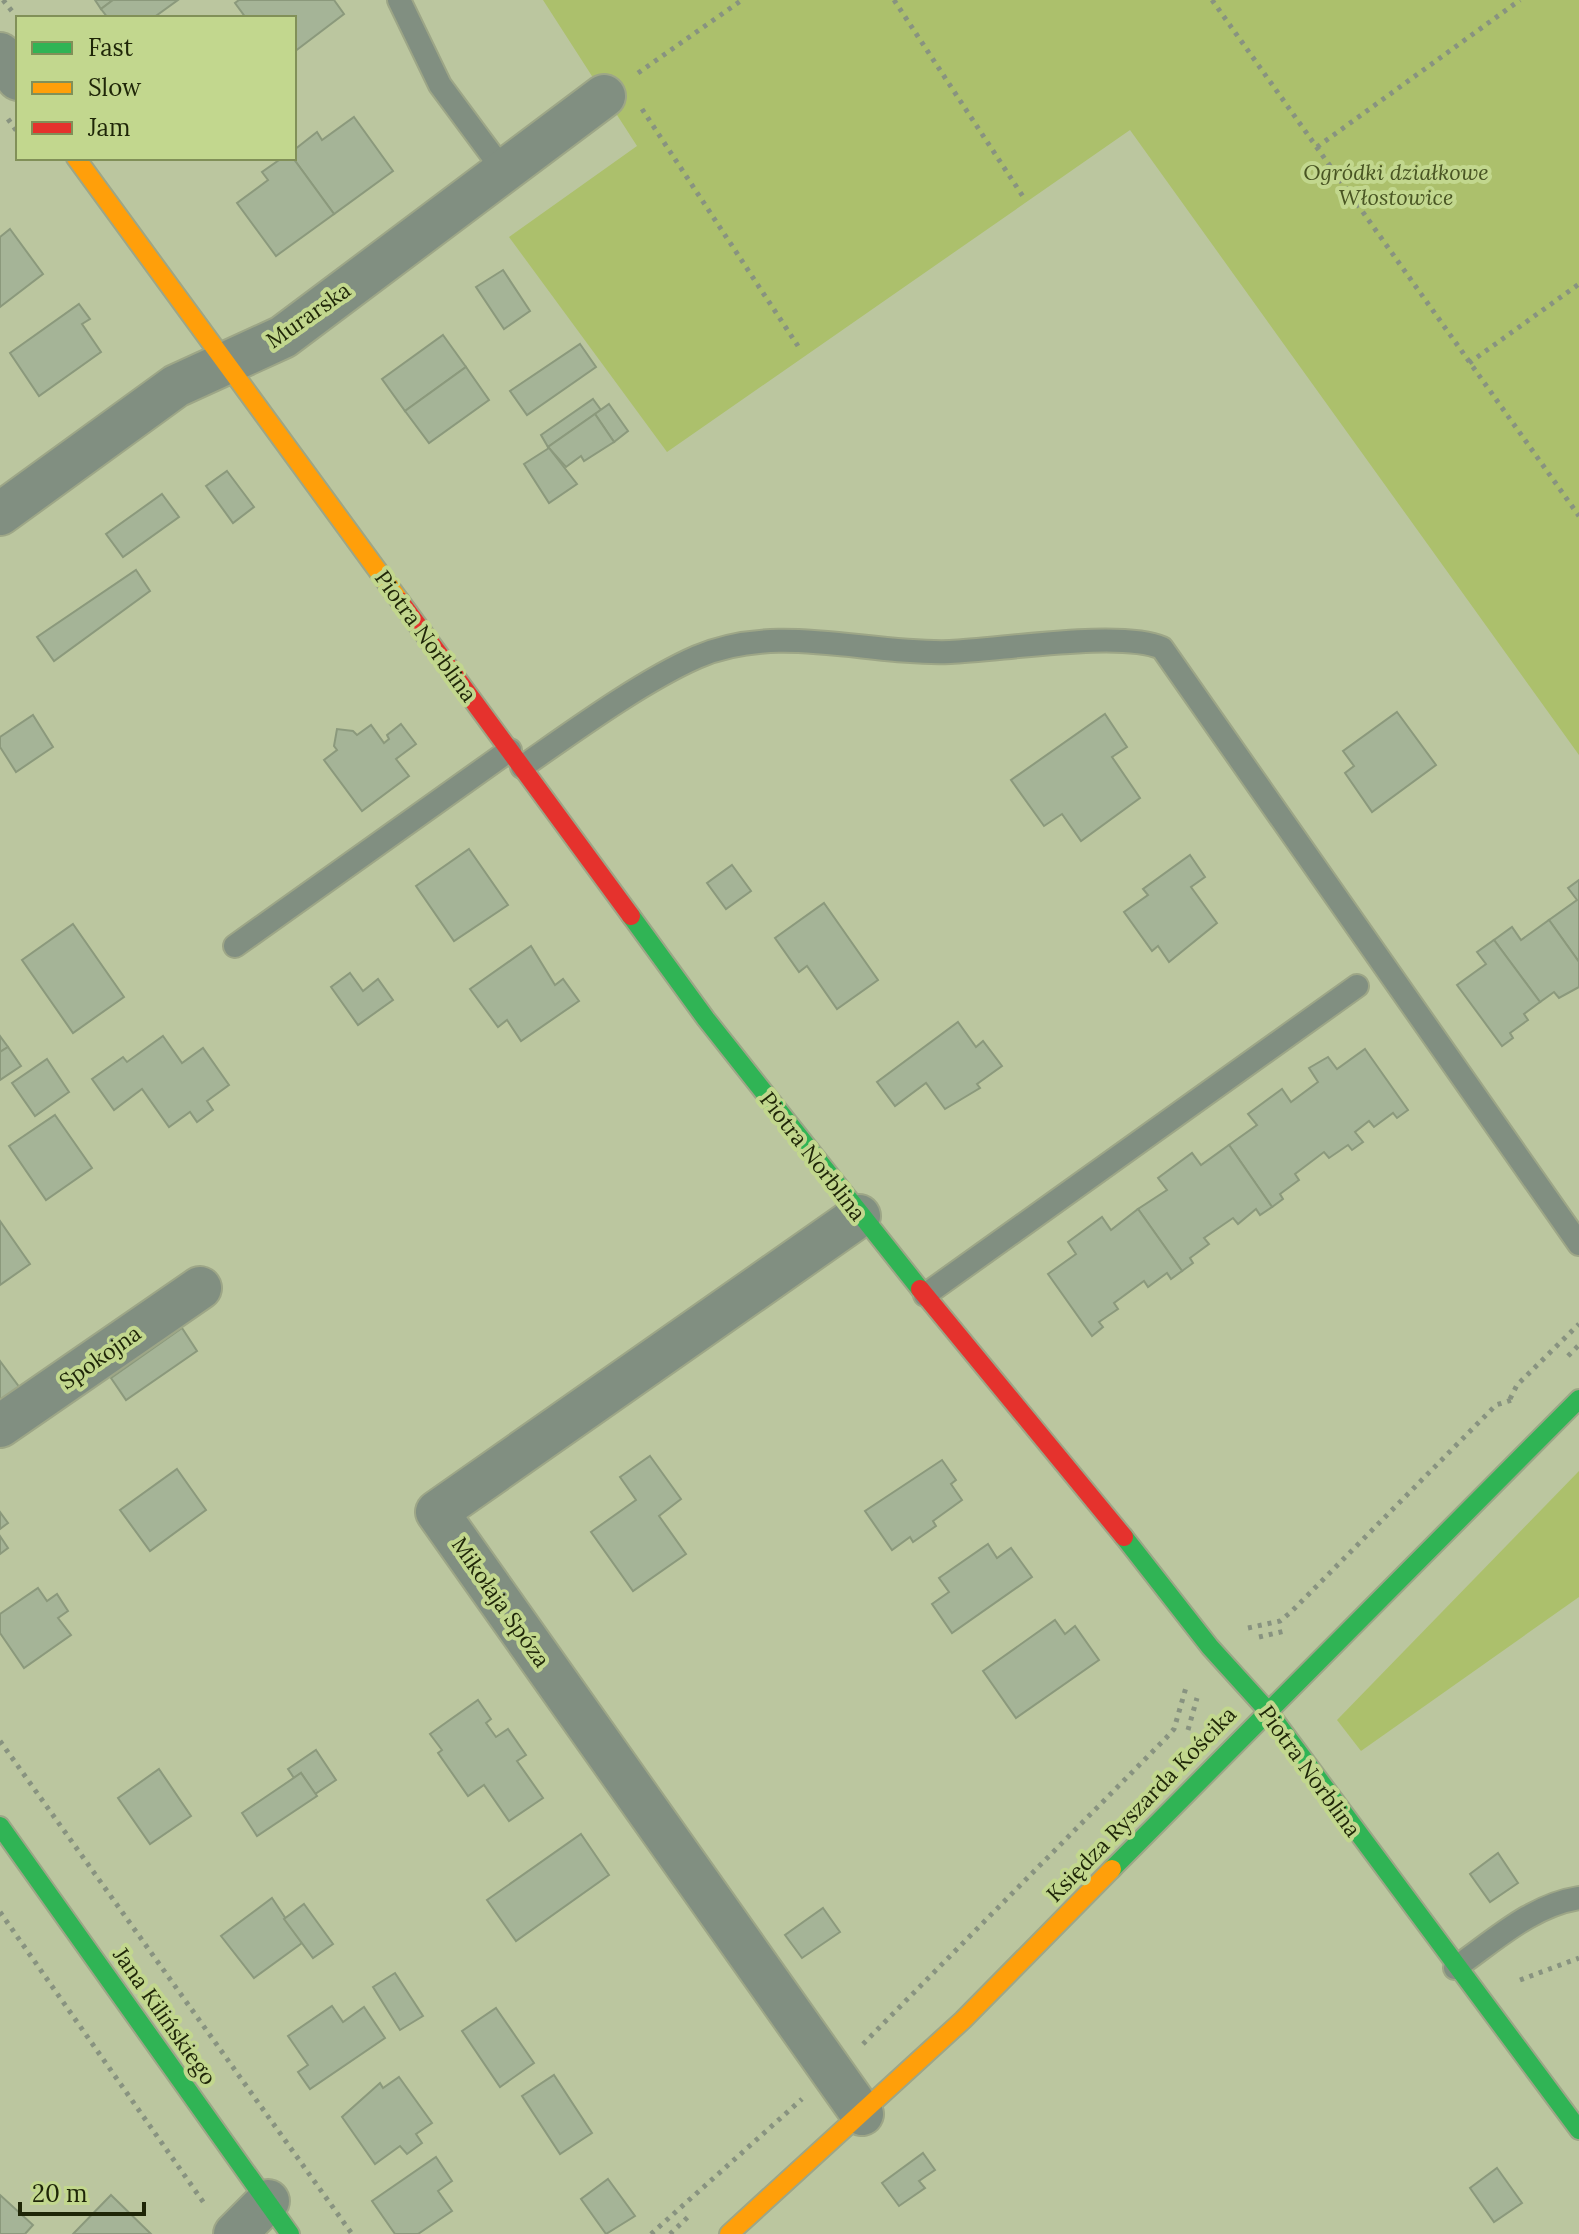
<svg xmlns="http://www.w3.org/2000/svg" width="1579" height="2234" viewBox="0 0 1579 2234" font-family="Lora,serif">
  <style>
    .green { fill: #acc06c }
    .building { fill: #a5b497; stroke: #8b997c; stroke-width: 2 }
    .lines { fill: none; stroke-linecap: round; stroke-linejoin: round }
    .lane-casing { stroke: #9da687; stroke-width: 26 }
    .street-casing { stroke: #9da687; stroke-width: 46 }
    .fast-casing { stroke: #9da687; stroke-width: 22 }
    .slow-casing { stroke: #9da687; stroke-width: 22 }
    .jam-casing { stroke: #9da687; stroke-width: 22 }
    .path { stroke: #889380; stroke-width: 5; stroke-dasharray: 4 6; stroke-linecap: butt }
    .lane { stroke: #818f81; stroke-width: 22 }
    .street { stroke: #818f81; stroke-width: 42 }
    .fast { stroke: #30b455; stroke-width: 18 }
    .slow { stroke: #ff9f0a; stroke-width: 18 }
    .jam { stroke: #e5322d; stroke-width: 18 }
    .labels { text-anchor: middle; stroke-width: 8; stroke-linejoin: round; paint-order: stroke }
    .park-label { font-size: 22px; font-style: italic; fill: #495523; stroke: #c2d78e }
    .street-label { font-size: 22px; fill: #1f2608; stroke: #c2d78e }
  </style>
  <rect width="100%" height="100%" fill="#bbc69f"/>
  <!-- green -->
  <g class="green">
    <path d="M 543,0 L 1579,0 L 1579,755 L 1130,130 L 667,452 L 509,237 L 637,146 Z"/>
    <path d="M 1579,1471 L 1579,1597 L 1361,1751 L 1337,1720 Z"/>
  </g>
  <!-- building -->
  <g class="building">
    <path d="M 95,0 L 113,0 L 101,9 Z"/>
    <path d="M 113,0 L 178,0 L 153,18 L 108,18 L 101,9 Z"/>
    <path d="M 239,0 L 334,0 L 344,14 L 294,52 L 294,18 L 246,18 L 235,3 Z"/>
    <path d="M 354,117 L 393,171 L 334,214 L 293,158 L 294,150 L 317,132 L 322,140 Z"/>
    <path d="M 282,158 L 293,158 L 334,214 L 276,256 L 237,203 L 268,180 L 262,172 Z"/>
    <path d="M 10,229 L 43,274 L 0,307 L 0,237 Z"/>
    <path d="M 503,270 L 530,311 L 504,329 L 476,287 Z"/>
    <path d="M 79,304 L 90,319 L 82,324 L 101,352 L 39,396 L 10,353 Z"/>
    <path d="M 443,335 L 466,367 L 405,411 L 382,379 Z"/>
    <path d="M 580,344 L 596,367 L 527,415 L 510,391 Z"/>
    <path d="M 466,367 L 489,400 L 429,443 L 405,411 Z"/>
    <path d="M 593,399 L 601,410 L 548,447 L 541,435 Z"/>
    <path d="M 609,404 L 628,431 L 614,442 L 595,414 Z"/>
    <path d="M 595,414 L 614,442 L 584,461 L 581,456 L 566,467 L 548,447 Z"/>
    <path d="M 549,448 L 577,484 L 549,503 L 524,464 Z"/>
    <path d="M 227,471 L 254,507 L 233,523 L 206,486 Z"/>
    <path d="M 162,494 L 179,517 L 123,557 L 106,534 Z"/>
    <path d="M 136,570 L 150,591 L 54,661 L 37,637 Z"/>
    <path d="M 1397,712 L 1436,765 L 1372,812 L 1345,773 L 1354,766 L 1343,751 Z"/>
    <path d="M 1105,714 L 1127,747 L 1112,757 L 1140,798 L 1081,841 L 1062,814 L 1044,826 L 1011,780 Z"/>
    <path d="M 33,715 L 53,747 L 16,772 L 0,747 L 0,737 Z"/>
    <path d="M 401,724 L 416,744 L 396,759 L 409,776 L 362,811 L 324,760 L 337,750 L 334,746 L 337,729 L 353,731 L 357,735 L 371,725 L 384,743 L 389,739 L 387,735 Z"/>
    <path d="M 469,849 L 508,905 L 454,941 L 416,886 Z"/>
    <path d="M 1190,855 L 1205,877 L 1191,887 L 1217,923 L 1169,962 L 1158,946 L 1152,951 L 1124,912 L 1148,895 L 1143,889 Z"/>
    <path d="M 732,865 L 751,891 L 726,909 L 707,883 Z"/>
    <path d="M 1579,880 L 1579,962 L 1549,920 L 1577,900 L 1568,888 Z"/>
    <path d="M 824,903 L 878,980 L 837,1009 L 807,966 L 799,972 L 775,938 Z"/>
    <path d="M 1549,920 L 1579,962 L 1579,987 L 1559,998 L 1554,992 L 1540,1002 L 1494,940 L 1512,927 L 1521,940 Z"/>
    <path d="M 73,924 L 124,997 L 73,1033 L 22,960 Z"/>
    <path d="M 1494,940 L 1540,1002 L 1524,1014 L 1528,1020 L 1510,1033 L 1513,1038 L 1502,1046 L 1457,985 L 1486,964 L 1477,952 Z"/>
    <path d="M 531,946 L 555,985 L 563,979 L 579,1001 L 521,1041 L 507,1020 L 498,1027 L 470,989 Z"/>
    <path d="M 350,973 L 363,991 L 378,979 L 393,1000 L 358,1025 L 331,987 Z"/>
    <path d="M 958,1022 L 976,1047 L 983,1041 L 1002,1066 L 977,1084 L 980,1088 L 945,1109 L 926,1083 L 895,1106 L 877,1082 Z"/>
    <path d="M 0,1036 L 8,1047 L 0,1052 Z"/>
    <path d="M 163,1036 L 182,1063 L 203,1048 L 229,1085 L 207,1101 L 213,1110 L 197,1122 L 190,1112 L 169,1127 L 142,1089 L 114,1110 L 92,1079 L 123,1057 L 127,1062 Z"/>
    <path d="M 8,1047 L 21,1066 L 0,1080 L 0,1052 Z"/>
    <path d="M 1365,1049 L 1408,1110 L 1397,1118 L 1393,1113 L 1374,1127 L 1369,1121 L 1355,1132 L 1363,1142 L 1352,1150 L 1348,1145 L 1329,1158 L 1324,1152 L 1295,1174 L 1299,1180 L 1280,1194 L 1283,1199 L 1272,1207 L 1229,1145 L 1257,1125 L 1248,1114 L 1282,1089 L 1291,1102 L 1318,1082 L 1309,1068 L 1328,1057 L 1337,1069 Z"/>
    <path d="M 47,1059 L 69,1092 L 35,1116 L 12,1083 Z"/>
    <path d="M 55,1115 L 92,1168 L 46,1200 L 9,1146 Z"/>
    <path d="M 1229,1145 L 1272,1207 L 1260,1215 L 1256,1209 L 1238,1224 L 1233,1218 L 1204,1238 L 1209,1244 L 1190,1258 L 1193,1263 L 1182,1271 L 1138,1209 L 1167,1190 L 1158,1178 L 1192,1153 L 1201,1165 Z"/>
    <path d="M 1138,1209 L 1182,1271 L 1171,1279 L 1167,1273 L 1148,1287 L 1144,1281 L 1114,1303 L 1118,1309 L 1099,1322 L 1103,1327 L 1092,1336 L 1048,1274 L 1076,1254 L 1068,1242 L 1102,1217 L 1111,1230 Z"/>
    <path d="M 0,1221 L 30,1264 L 0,1285 Z"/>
    <path d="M 182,1328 L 197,1351 L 126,1400 L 111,1378 Z"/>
    <path d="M 0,1361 L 20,1388 L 0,1402 Z"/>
    <path d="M 650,1456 L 681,1499 L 659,1516 L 686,1554 L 633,1591 L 591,1532 L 636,1500 L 620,1477 Z"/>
    <path d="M 942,1460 L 956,1480 L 951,1484 L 962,1500 L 933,1521 L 936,1526 L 913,1542 L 910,1537 L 892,1550 L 865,1511 Z"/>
    <path d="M 177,1469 L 206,1510 L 150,1551 L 120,1510 Z"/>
    <path d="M 0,1512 L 8,1523 L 0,1529 Z"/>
    <path d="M 0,1536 L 8,1548 L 0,1554 Z"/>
    <path d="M 988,1544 L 997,1558 L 1011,1548 L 1032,1577 L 952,1633 L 932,1604 L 949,1592 L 939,1578 Z"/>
    <path d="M 38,1588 L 47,1601 L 57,1594 L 68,1611 L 58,1618 L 71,1635 L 24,1668 L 0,1633 L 0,1614 Z"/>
    <path d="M 1055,1620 L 1065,1634 L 1075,1626 L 1099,1660 L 1016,1718 L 983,1671 Z"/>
    <path d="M 478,1700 L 491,1719 L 486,1723 L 496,1737 L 508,1729 L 526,1755 L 517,1761 L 543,1798 L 509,1821 L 484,1785 L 468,1796 L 438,1753 L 442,1750 L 430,1734 Z"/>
    <path d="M 316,1750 L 336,1780 L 315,1794 L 301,1773 L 294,1778 L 288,1769 Z"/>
    <path d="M 159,1769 L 191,1816 L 150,1844 L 118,1798 Z"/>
    <path d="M 301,1773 L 317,1796 L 257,1836 L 242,1813 Z"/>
    <path d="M 581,1834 L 609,1875 L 516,1941 L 487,1900 Z"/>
    <path d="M 1498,1853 L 1518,1883 L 1490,1902 L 1470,1874 Z"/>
    <path d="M 272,1898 L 302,1943 L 254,1978 L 221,1936 Z"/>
    <path d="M 304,1904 L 333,1944 L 313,1958 L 284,1919 Z"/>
    <path d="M 823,1908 L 840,1932 L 802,1958 L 785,1935 Z"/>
    <path d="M 395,1973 L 423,2016 L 400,2030 L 373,1987 Z"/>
    <path d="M 332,2006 L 343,2022 L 364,2007 L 385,2038 L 310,2089 L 298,2072 L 308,2065 L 288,2036 Z"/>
    <path d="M 496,2008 L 534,2063 L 500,2087 L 462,2031 Z"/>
    <path d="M 554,2075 L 592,2133 L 560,2154 L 522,2096 Z"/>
    <path d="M 399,2077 L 432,2123 L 416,2134 L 422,2143 L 407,2154 L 400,2146 L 375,2164 L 342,2117 L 380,2083 L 383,2088 Z"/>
    <path d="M 923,2153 L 935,2170 L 919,2181 L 925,2188 L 899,2206 L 882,2183 Z"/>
    <path d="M 436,2157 L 452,2181 L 438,2191 L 452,2211 L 418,2234 L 395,2234 L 372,2201 Z"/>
    <path d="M 1497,2168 L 1522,2203 L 1494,2222 L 1470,2188 Z"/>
    <path d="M 608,2179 L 635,2216 L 606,2234 L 581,2199 Z"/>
    <path d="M 0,2195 L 33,2225 L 25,2234 L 0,2234 Z"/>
    <path d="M 111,2195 L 151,2234 L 73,2234 Z"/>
  </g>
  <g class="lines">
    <defs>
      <g id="lane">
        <path d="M 399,0 L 440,85 L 503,170"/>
        <path d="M 522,767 C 571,733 642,681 697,657 C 778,622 867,655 950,652 C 1001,650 1120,630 1162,648 L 1579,1244"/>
        <path d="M 235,946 L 510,750"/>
        <path d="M 925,1295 L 1357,986"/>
        <path d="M 1455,1968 C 1494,1941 1532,1905 1579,1898"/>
      </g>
      <g id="street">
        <path d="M 0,54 L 18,79"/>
        <path d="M 0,514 L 176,386 L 283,337 L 604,96"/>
        <path d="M 859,1216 L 437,1512 L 862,2114"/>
        <path d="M 0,1426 L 200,1288"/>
        <path d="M 235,2234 L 268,2201"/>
      </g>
      <g id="fast">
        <path d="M 631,916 L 706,1019 L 920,1289"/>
        <path d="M 1124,1537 L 1210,1647 L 1267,1710 L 1579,2130"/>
        <path d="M 0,1826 L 290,2234"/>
        <path d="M 1112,1869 L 1579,1399"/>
      </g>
      <g id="slow">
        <path d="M 76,158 L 400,601"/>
        <path d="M 729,2234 L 963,2020 L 1112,1869"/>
      </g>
      <g id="jam">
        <path d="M 400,601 L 631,916"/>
        <path d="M 920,1289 L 1124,1537"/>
      </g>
    </defs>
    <!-- lane casing -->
    <use href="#lane" class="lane-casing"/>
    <!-- street casing -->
    <use href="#street" class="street-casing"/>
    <!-- fast casing -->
    <use href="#fast" class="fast-casing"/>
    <!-- slow casing -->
    <use href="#slow" class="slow-casing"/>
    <!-- jam casing -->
    <use href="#jam" class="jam-casing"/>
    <!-- path -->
    <g class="path">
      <path d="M 3,0 L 15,15"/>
      <path d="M 894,0 L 1024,198"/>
      <path d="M 1212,0 L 1579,516"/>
      <path d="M 638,73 L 742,0"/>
      <path d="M 642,109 L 798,346"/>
      <path d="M 8,119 L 18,133"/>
      <path d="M 1317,147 L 1520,0"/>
      <path d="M 1469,363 L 1579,284"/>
      <path d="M 1568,1356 L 1579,1345"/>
      <path d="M 1510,1399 L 1517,1385 L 1579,1324"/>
      <path d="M 1248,1628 L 1280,1621 L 1291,1612 L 1496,1405 L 1515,1399"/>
      <path d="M 1259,1637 L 1285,1631"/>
      <path d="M 1188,1730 L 1197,1698"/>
      <path d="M 0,1741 L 352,2234"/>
      <path d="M 0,1912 L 206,2206"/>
      <path d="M 1520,1980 L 1579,1958"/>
      <path d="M 863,2044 L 1166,1738 L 1174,1729 L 1187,1684"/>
      <path d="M 651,2234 L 802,2099"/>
      <path d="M 670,2234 L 689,2216"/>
    </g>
    <!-- lane -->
    <use href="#lane" class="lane"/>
    <!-- street -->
    <use href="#street" class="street"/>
    <!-- fast -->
    <use href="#fast" class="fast"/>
    <!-- slow -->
    <use href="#slow" class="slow"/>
    <!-- jam -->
    <use href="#jam" class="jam"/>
  </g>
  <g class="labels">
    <!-- park labels -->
    <g class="park-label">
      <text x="1396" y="180">Ogródki działkowe<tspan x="1396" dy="25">Włostowice</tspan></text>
    </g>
    <!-- street labels -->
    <g class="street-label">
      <text transform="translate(308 315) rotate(-35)" y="8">Murarska</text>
      <text transform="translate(426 636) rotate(54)" y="8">Piotra Norblina</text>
      <text transform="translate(813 1156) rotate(52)" y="8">Piotra Norblina</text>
      <text transform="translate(100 1357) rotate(-35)" y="8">Spokojna</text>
      <text transform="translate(501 1602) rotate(55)" y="8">Mikołaja Spóza</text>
      <text transform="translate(1310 1771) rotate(54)" y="8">Piotra Norblina</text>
      <text transform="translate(1141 1804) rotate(-46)" y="8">Księdza Ryszarda Kościka</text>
      <text transform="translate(165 2016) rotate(55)" y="8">Jana Kilińskiego</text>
    </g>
  </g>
  <!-- legend -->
  <rect x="16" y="16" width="280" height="144" fill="#c2d78e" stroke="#819058" stroke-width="2"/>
  <rect x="32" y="42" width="40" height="12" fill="#30b455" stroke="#819058" stroke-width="2"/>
  <text x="88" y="56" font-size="24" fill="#1f2608">Fast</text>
  <rect x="32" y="82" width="40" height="12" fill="#ff9f0a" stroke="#819058" stroke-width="2"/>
  <text x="88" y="96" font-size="24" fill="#1f2608">Slow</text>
  <rect x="32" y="122" width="40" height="12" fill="#e5322d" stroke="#819058" stroke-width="2"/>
  <text x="88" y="136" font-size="24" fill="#1f2608">Jam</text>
  <!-- scale -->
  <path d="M20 2202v12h124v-12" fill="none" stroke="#1f2608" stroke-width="4"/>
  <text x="32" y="2202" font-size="24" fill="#1f2608" stroke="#c2d78e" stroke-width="6" paint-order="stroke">20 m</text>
</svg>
